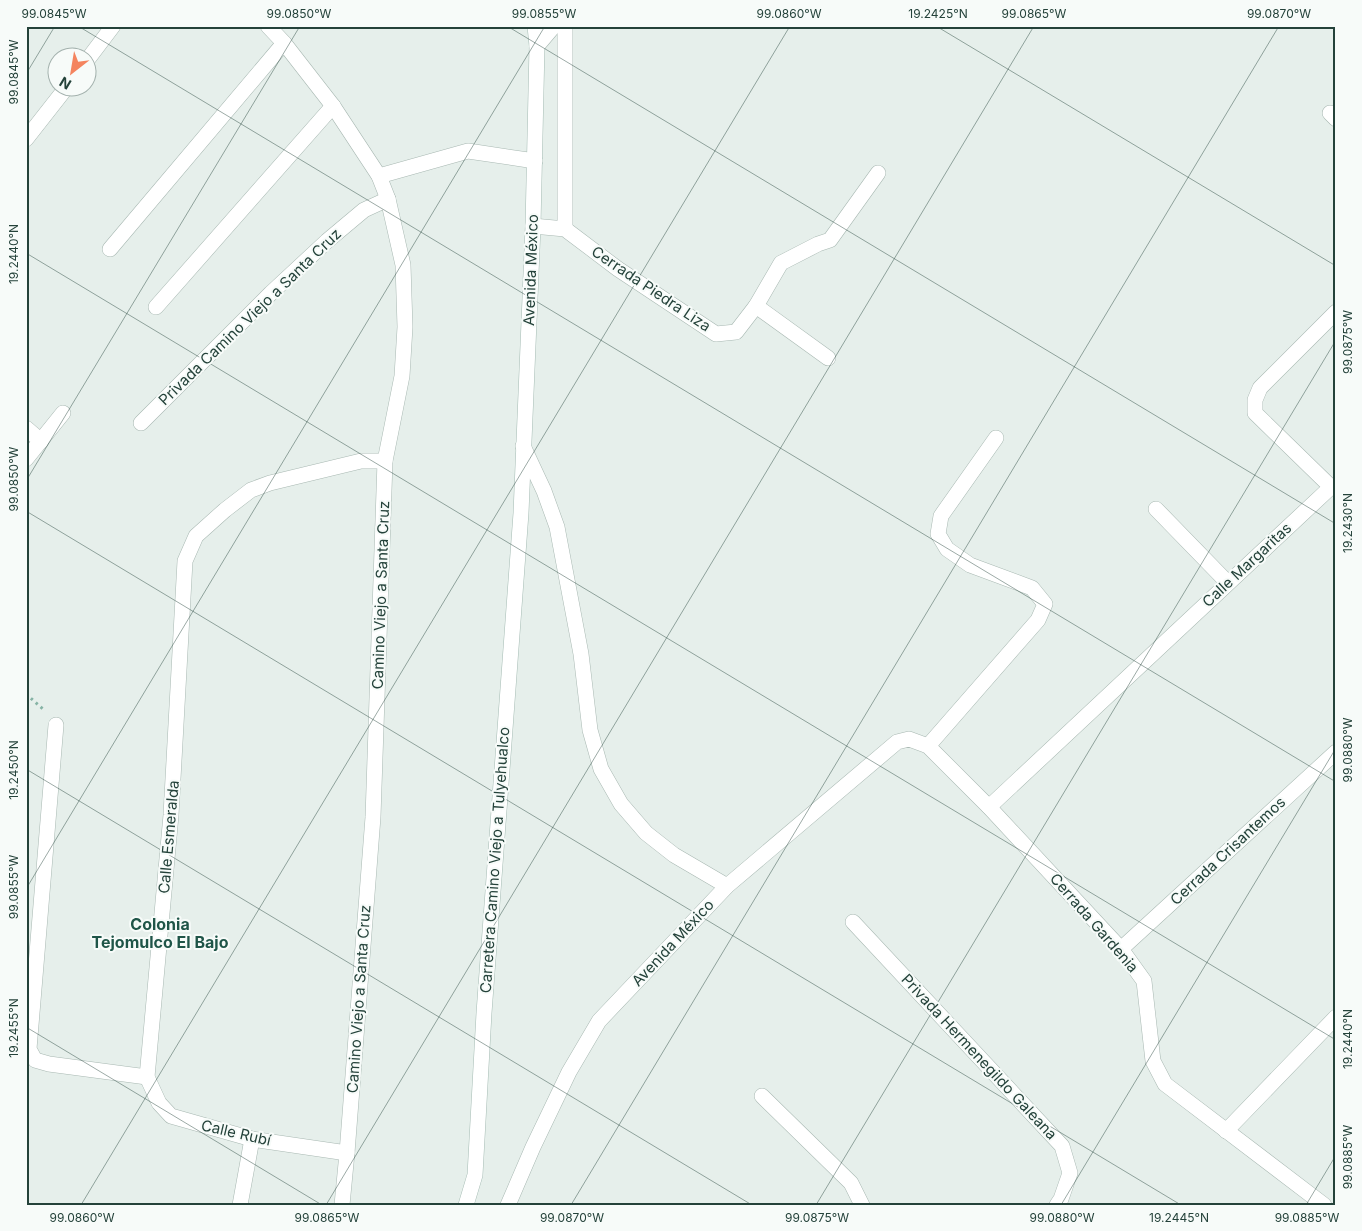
<svg xmlns="http://www.w3.org/2000/svg" width="1362" height="1231" viewBox="0 0 1362 1231" font-family="Inter,sans-serif">
  <style>
    .lines { fill: none; stroke-linecap: round; stroke-linejoin: round }
    .street-casing { stroke: #a8b8b2; stroke-width: 16 }
    .secondary-casing { stroke: #a4bbb3; stroke-width: 16 }
    .path { stroke: #86b3a5; stroke-width: 3; stroke-dasharray: 2.5 4; stroke-linecap: butt }
    .street { stroke: #fff; stroke-width: 15 }
    .secondary { stroke: #fff; stroke-width: 15 }
    .ticks { fill: none; stroke: #24423a; stroke-width: 1; stroke-opacity: 0.45 }
    .labels { text-anchor: middle; stroke-width: 4; stroke-linejoin: round; paint-order: stroke }
    .street-label { font-size: 15px; fill: #24423a; stroke: #f7fbf9 }
    .neighbourhood-label { font-size: 16px; font-weight: bold; fill: #1f5548; stroke: #f7fbf9 }
    .neatline { fill: none; stroke: #24423a; stroke-width: 2 }
    .ticks-label { font-size: 12px; text-anchor: middle; fill: #24423a }
  </style>
  <rect width="100%" height="100%" fill="#e6efeb"/>
  <g class="lines">
    <defs>
      <g id="street">
        <path d="M 268,26 L 284,43 L 333,106 L 379,176 L 388,199 L 403,265 L 405,327 L 402,376 L 385,461 L 373,817 L 347,1153 L 342,1205"/>
        <path d="M 565,26 L 565,229"/>
        <path d="M 537,46 L 554,26"/>
        <path d="M 88,59 L 113,26"/>
        <path d="M 1330,113 L 1336,119"/>
        <path d="M 26,139 L 66,88"/>
        <path d="M 379,176 L 468,151 L 535,161"/>
        <path d="M 533,226 L 565,229 L 618,269 L 716,334 L 736,332 L 756,306 L 781,263 L 818,244 L 830,240 L 878,173"/>
        <path d="M 110,249 L 284,43"/>
        <path d="M 756,306 L 828,358"/>
        <path d="M 156,307 L 333,106"/>
        <path d="M 141,423 L 271,293 L 327,241 L 364,210 L 388,199"/>
        <path d="M 26,428 L 41,441"/>
        <path d="M 523,446 L 544,491 L 557,527 L 581,654 L 590,730 L 601,769 L 621,804 L 646,833 L 674,855 L 727,886"/>
        <path d="M 26,459 L 63,413"/>
        <path d="M 1156,509 L 1227,582"/>
        <path d="M 56,725 L 29,1049 L 35,1060 L 49,1064 L 147,1077"/>
        <path d="M 928,746 L 1038,620 L 1045,604 L 1032,588 L 970,565 L 947,549 L 938,534 L 941,516 L 996,438"/>
        <path d="M 989,807 L 1331,487 L 1255,413 L 1255,400 L 1260,388 L 1336,312"/>
        <path d="M 853,922 L 1062,1146 L 1070,1173 L 1061,1199 L 1057,1205"/>
        <path d="M 1121,949 L 1336,752"/>
        <path d="M 762,1096 L 851,1183 L 862,1205"/>
        <path d="M 1226,1131 L 1336,1017"/>
        <path d="M 347,1153 L 252,1139 L 171,1116 L 159,1103 L 147,1077 L 171,815 L 185,561 L 196,536 L 225,510 L 251,490 L 270,483 L 361,461 L 385,461"/>
        <path d="M 240,1205 L 252,1139"/>
        <path d="M 508,1205 L 533,1147 L 569,1072 L 599,1021 L 727,886 L 897,742 L 909,739 L 928,746 L 989,807 L 1121,949 L 1144,981 L 1153,1061 L 1165,1084 L 1324,1205"/>
      </g>
      <path id="secondary" d="M 466,1205 L 475,1175 L 484,1013 L 521,513 L 533,226 L 537,46 L 535,26"/>
    </defs>
    <!-- street casing -->
    <use href="#street" class="street-casing"/>
    <!-- secondary casing -->
    <use href="#secondary" class="secondary-casing"/>
    <!-- path -->
    <path class="path" d="M 26,694 L 43,709"/>
    <!-- street -->
    <use href="#street" class="street"/>
    <!-- secondary -->
    <use href="#secondary" class="secondary"/>
  </g>
  <!-- ticks -->
  <path class="ticks" d="M 78,26 L 1336,782M 507,26 L 1336,524M 936,26 L 1336,266M 26,74 L 55,26M 26,253 L 1336,1040M 26,481 L 300,26M 26,511 L 1181,1205M 26,769 L 752,1205M 26,889 L 545,26M 26,1027 L 322,1205M 81,1205 L 790,26M 326,1205 L 1034,26M 571,1205 L 1279,26M 816,1205 L 1336,340M 1061,1205 L 1336,748M 1306,1205 L 1336,1155"/>
  <g class="labels">
    <!-- street labels -->
    <g class="street-label">
      <text transform="translate(531 270) rotate(-88)" y="5">Avenida México</text>
      <text transform="translate(651 289) rotate(34)" y="5">Cerrada Piedra Liza</text>
      <text transform="translate(250 317) rotate(-44)" y="5">Privada Camino Viejo a Santa Cruz</text>
      <text transform="translate(1247 565) rotate(-43)" y="5">Calle Margaritas</text>
      <text transform="translate(381 595) rotate(-88)" y="5">Camino Viejo a Santa Cruz</text>
      <text transform="translate(169 837) rotate(-85)" y="5">Calle Esmeralda</text>
      <text transform="translate(1228 851) rotate(-43)" y="5">Cerrada Crisantemos</text>
      <text transform="translate(495 860) rotate(-86)" y="5">Carretera Camino Viejo a Tulyehualco</text>
      <text transform="translate(1094 923) rotate(49)" y="5">Cerrada Gardenia</text>
      <text transform="translate(673 943) rotate(-47)" y="5">Avenida México</text>
      <text transform="translate(359 999) rotate(-86)" y="5">Camino Viejo a Santa Cruz</text>
      <text transform="translate(979 1057) rotate(47)" y="5">Privada Hermenegildo Galeana</text>
      <text transform="translate(236 1133) rotate(13)" y="5">Calle Rubí</text>
    </g>
    <!-- neighbourhood labels -->
    <g class="neighbourhood-label">
      <text x="160" y="930">Colonia<tspan x="160" dy="18">Tejomulco El Bajo</tspan></text>
    </g>
  </g>
  <!-- border -->
  <rect width="1362" height="1231" fill="none" stroke="#f7fbf9" stroke-width="55"/>
  <!-- north arrow -->
  <g transform="translate(72 72) rotate(211)"><circle r="24" fill="#f7fbf9" stroke="#a3b1ad"/>
  <path d="M0-4L9 19L0 12L-9 19Z" fill="#f4845f"/>
  <text y="-8" font-size="14" font-weight="bold" text-anchor="middle" fill="#24423a">N</text>
  </g>
  <rect x="28" y="28" width="1306" height="1176" class="neatline"/>
  <g class="ticks-label">
    <text x="54" y="18">99.0845°W</text>
    <text x="299" y="18">99.0850°W</text>
    <text x="544" y="18">99.0855°W</text>
    <text x="789" y="18">99.0860°W</text>
    <text x="938" y="18">19.2425°N</text>
    <text x="1034" y="18">99.0865°W</text>
    <text x="1279" y="18">99.0870°W</text>
    <text transform="translate(14 72) rotate(-90)" y="4">99.0845°W</text>
    <text transform="translate(14 254) rotate(-90)" y="4">19.2440°N</text>
    <text transform="translate(1348 342) rotate(-90)" y="4">99.0875°W</text>
    <text transform="translate(14 479) rotate(-90)" y="4">99.0850°W</text>
    <text transform="translate(1348 523) rotate(-90)" y="4">19.2430°N</text>
    <text transform="translate(1348 750) rotate(-90)" y="4">99.0880°W</text>
    <text transform="translate(14 770) rotate(-90)" y="4">19.2450°N</text>
    <text transform="translate(14 887) rotate(-90)" y="4">99.0855°W</text>
    <text transform="translate(14 1028) rotate(-90)" y="4">19.2455°N</text>
    <text transform="translate(1348 1039) rotate(-90)" y="4">19.2440°N</text>
    <text transform="translate(1348 1157) rotate(-90)" y="4">99.0885°W</text>
    <text x="82" y="1222">99.0860°W</text>
    <text x="327" y="1222">99.0865°W</text>
    <text x="572" y="1222">99.0870°W</text>
    <text x="817" y="1222">99.0875°W</text>
    <text x="1062" y="1222">99.0880°W</text>
    <text x="1179" y="1222">19.2445°N</text>
    <text x="1307" y="1222">99.0885°W</text>
  </g>
</svg>
